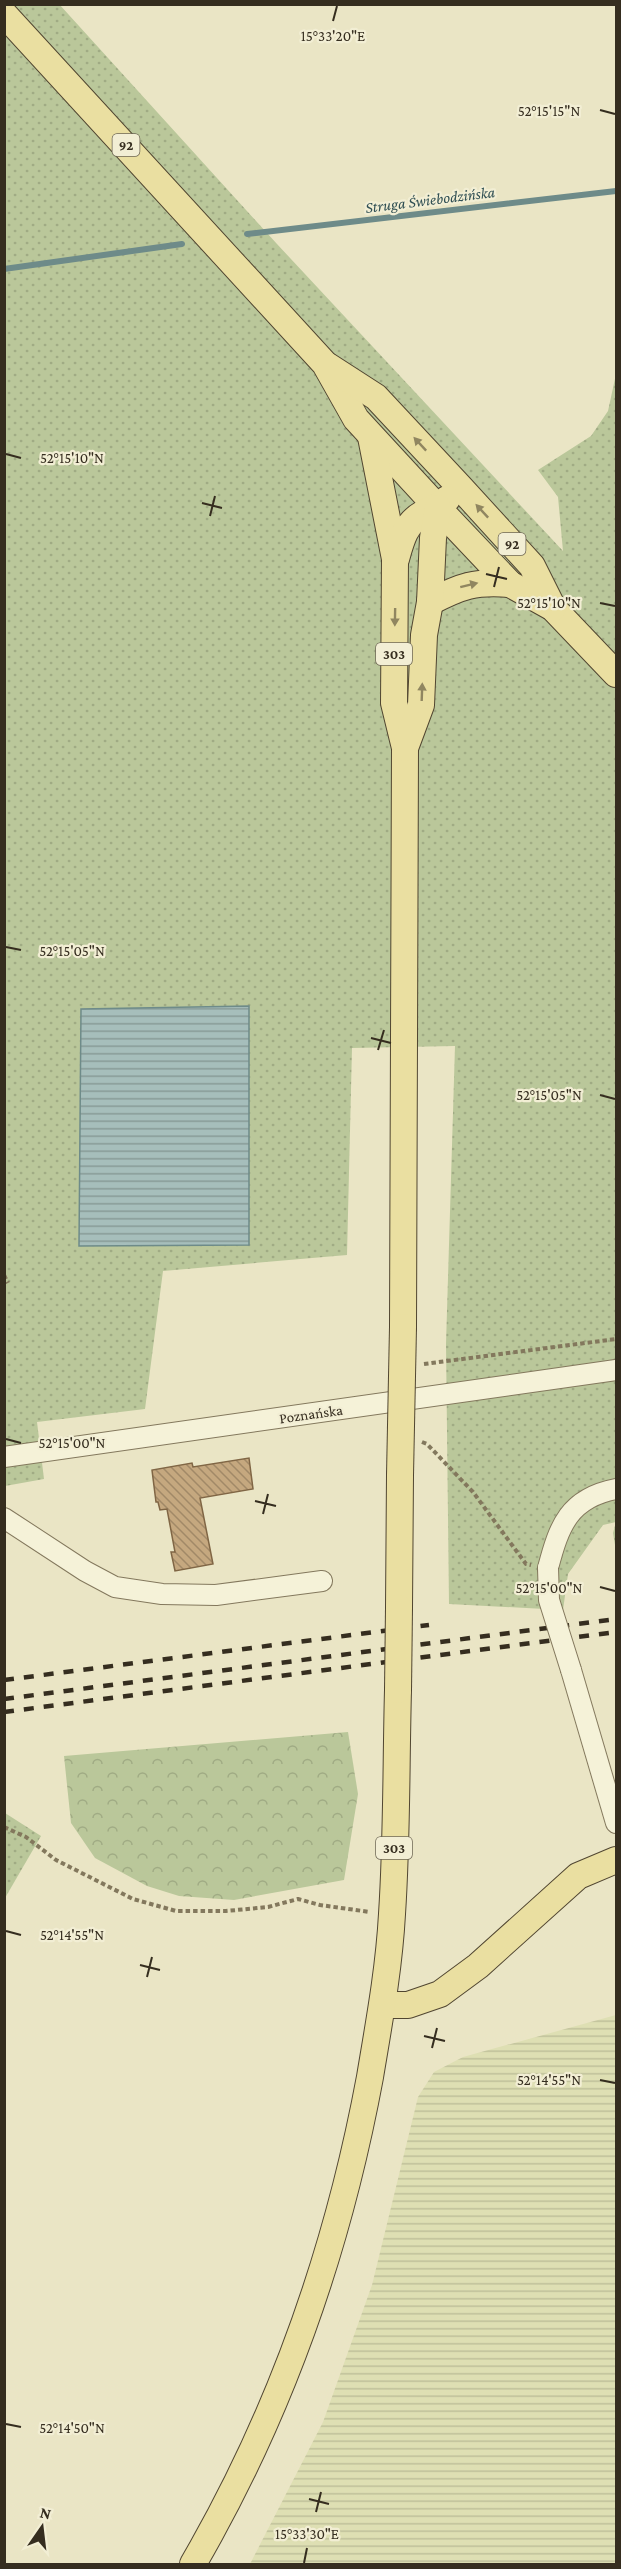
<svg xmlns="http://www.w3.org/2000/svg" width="621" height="2569" viewBox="0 0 621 2569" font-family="'Crimson Pro',serif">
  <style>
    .farmland { fill: url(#farmland-rules) }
    .grass { fill: url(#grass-dots) }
    .forest { fill: url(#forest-crowns) }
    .water { fill: url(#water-rules); stroke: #6e8b89; stroke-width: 1.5 }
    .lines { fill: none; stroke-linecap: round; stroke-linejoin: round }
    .stream { stroke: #6e8b89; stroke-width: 6 }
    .building { fill: url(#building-back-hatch); stroke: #806645; stroke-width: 1.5 }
    .minor-casing { stroke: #83785d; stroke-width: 22 }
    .major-casing { stroke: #514631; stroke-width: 28 }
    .path { stroke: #83785d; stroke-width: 4; stroke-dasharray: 4.5 3; stroke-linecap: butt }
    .minor { stroke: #f5f2d8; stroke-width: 20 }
    .major { stroke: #eadfa1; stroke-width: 26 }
    .rail { stroke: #352d1f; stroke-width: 4.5; stroke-dasharray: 10 10; stroke-linecap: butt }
    .minor-bridge-casing { stroke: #83785d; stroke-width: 22; stroke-linecap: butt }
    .major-bridge-casing { stroke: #514631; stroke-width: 28; stroke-linecap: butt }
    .minor-bridge { stroke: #f5f2d8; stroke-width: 20 }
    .major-bridge { stroke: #eadfa1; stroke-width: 26 }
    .oneway { fill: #908660 }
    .ticks { fill: none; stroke: #352d1f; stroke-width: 2 }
    .labels { text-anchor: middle; stroke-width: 4.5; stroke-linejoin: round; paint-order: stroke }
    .shield { fill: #f2eed4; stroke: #6e6755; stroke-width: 1.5 }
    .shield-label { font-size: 14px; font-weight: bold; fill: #352d1f }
    .street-label { font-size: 15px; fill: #352d1f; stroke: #f2eed4 }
    .water-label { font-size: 16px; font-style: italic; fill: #304f53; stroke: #f2eed4 }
    .ticks-label { font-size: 15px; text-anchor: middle; fill: #352d1f; stroke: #f2eed4; stroke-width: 4.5; stroke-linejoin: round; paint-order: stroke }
  </style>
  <defs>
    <pattern id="farmland-rules" width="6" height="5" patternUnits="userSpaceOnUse" patternTransform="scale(1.5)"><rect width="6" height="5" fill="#dedfb3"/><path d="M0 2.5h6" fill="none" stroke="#bfc09a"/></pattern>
    <pattern id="grass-dots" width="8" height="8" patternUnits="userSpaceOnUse" patternTransform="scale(1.5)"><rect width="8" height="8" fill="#bac79a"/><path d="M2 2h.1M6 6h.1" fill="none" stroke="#a0ab84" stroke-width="1.8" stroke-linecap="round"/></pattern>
    <pattern id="forest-crowns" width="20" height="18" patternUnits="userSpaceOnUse" patternTransform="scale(1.5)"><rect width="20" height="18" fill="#bac79a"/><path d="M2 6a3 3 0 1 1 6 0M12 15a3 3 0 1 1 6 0" fill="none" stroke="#a0ab84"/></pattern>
    <pattern id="water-rules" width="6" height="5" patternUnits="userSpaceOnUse" patternTransform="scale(1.5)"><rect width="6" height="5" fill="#a6bebb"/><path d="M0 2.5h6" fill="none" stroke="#889b97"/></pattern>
    <pattern id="building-back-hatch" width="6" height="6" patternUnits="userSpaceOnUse" patternTransform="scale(1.5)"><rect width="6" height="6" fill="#c5a87f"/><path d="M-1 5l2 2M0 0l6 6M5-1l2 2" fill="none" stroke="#a18967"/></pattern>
  </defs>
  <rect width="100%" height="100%" fill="#eae5c5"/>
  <!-- farmland -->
  <path class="farmland" d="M 616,2015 L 616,2564 L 250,2564 L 323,2422 L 372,2285 L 418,2097 L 434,2072 L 463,2057 Z"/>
  <!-- grass -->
  <g class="grass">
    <path d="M 59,4 L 277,244 L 563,551 L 558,497 L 538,470 L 591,436 L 608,411 L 616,374 L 616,1551 L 613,1533 L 616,1522 L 603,1525 L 568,1574 L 563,1610 L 449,1604 L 446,1344 L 455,1046 L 352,1048 L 347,1255 L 163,1271 L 145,1409 L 37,1422 L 44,1479 L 5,1486 L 4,5 Z"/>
    <path d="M 5,1813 L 41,1836 L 5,1898 Z"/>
  </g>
  <!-- forest -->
  <path class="forest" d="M 348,1732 L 358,1794 L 344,1880 L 234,1900 L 179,1896 L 147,1886 L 95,1858 L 71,1823 L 64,1756 Z"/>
  <!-- water -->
  <path class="water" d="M 249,1006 L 249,1245 L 79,1246 L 81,1009 Z"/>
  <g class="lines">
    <!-- stream -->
    <g class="stream">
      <path d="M 247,234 L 616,191"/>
      <path d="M 4,269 L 182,244"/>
    </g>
  </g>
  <!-- building -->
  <path class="building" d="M 249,1458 L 253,1489 L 200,1498 L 213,1564 L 175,1571 L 171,1552 L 175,1552 L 167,1509 L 160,1510 L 158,1502 L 156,1502 L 152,1470 L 192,1463 L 193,1467 Z"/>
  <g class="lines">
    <defs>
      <g id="minor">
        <path d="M 4,1457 L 616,1370"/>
        <path d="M 4,1518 L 85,1571 L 115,1587 L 162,1594 L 216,1595 L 322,1581"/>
        <path d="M 548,1568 C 559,1526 569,1498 616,1489"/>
        <path d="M 571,1670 L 616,1823"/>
      </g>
      <g id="major">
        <path d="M 4,14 L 325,364 L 356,419 L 438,508 L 510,584 L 553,608 L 616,674"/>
        <path d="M 328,366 L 376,397 L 460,487 L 532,566 L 553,608"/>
        <path d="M 371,437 L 395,559 L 394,703 L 405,748 L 403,1327"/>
        <path d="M 396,559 C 401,541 405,524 422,514 C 432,508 439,507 447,499"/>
        <path d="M 430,602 C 461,586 475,581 510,584"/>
        <path d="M 405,748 L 421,705 L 424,635 L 430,602 L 433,538 L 438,508"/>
        <path d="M 399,1608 L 400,1475"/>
        <path d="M 383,2005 L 408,2005 L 440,1994 L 478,1966 L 578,1876 L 616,1860"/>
        <path d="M 193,2564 C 281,2413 338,2249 370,2077 C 379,2023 389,1969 392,1914 C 397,1839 396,1764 398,1690"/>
      </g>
    </defs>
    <!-- minor casing -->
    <use href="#minor" class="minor-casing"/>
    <!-- major casing -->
    <use href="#major" class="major-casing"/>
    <!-- path -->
    <g class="path">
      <path d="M 4,1275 L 8,1283"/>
      <path d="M 424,1364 L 616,1339"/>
      <path d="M 422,1442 L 427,1444 L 473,1492 L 526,1564 L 531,1565"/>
      <path d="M 4,1827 L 26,1837 L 56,1860 L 133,1899 L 176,1911 L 226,1911 L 268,1907 L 298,1899 L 320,1905 L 370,1912"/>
    </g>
    <!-- minor -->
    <use href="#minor" class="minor"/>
    <!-- major -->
    <use href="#major" class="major"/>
    <!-- rail -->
    <g class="rail">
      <path d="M 4,1680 L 429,1625"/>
      <path d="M 4,1699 L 616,1619"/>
      <path d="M 4,1712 L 616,1632"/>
    </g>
    <defs>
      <path id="minor-bridge" d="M 548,1568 L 549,1600 L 571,1670"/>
      <g id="major-bridge">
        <path d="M 400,1475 L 403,1327"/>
        <path d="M 398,1690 L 399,1608"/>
      </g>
    </defs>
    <!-- minor-bridge casing -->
    <use href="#minor-bridge" class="minor-bridge-casing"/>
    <!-- major-bridge casing -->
    <use href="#major-bridge" class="major-bridge-casing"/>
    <!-- minor-bridge -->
    <use href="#minor-bridge" class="minor-bridge"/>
    <!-- major-bridge -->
    <use href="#major-bridge" class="major-bridge"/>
  </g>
  <!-- one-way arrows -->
  <defs><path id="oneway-solid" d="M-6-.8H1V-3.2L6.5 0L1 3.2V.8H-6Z" transform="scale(1.5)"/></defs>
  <g class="oneway">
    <use href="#oneway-solid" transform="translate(420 444) rotate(-133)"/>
    <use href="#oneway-solid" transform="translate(482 511) rotate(-133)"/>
    <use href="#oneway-solid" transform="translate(469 585) rotate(-14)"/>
    <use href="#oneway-solid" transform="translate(395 617) rotate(91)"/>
    <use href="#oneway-solid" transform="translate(422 692) rotate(-88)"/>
  </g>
  <!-- ticks -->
  <path class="ticks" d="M 333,21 L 337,6M 600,110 L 615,114M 6,454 L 21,458M 202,503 L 222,508M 210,516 L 215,496M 486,574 L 507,579M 494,587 L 499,567M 600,603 L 615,606M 6,947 L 21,950M 371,1038 L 391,1043M 378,1050 L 384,1030M 600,1095 L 615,1099M 6,1439 L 21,1443M 255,1501 L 276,1506M 263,1514 L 268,1494M 600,1587 L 615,1591M 6,1931 L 21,1935M 140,1965 L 160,1970M 147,1977 L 152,1957M 424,2036 L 445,2041M 432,2048 L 437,2028M 600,2080 L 615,2083M 6,2424 L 21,2427M 309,2499 L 329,2504M 316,2512 L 321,2492M 304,2563 L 307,2548"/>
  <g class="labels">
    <!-- shield labels -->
    <g class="shield">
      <rect x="112.5" y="134" width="27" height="22" rx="4.5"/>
      <rect x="498.5" y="533" width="27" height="22" rx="4.5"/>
      <rect x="376" y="643" width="36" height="22" rx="4.5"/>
      <rect x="376" y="1837" width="36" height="22" rx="4.5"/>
    </g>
    <g class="shield-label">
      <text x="126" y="150">92</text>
      <text x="512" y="549">92</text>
      <text x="394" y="659">303</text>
      <text x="394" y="1853">303</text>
    </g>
    <!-- street labels -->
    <g class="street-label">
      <text transform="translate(311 1414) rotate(-8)" y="5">Poznańska</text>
    </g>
    <!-- water labels -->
    <g class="water-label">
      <text transform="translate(430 199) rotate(-7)" y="6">Struga Świebodzińska</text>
    </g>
  </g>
  <g class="ticks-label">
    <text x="333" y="41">15°33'20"E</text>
    <text x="549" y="116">52°15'15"N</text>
    <text x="72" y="463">52°15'10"N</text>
    <text x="549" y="608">52°15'10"N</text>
    <text x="72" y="956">52°15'05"N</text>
    <text x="549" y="1100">52°15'05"N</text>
    <text x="72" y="1448">52°15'00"N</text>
    <text x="549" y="1593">52°15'00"N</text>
    <text x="72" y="1940">52°14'55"N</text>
    <text x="549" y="2085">52°14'55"N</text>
    <text x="72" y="2433">52°14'50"N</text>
    <text x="307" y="2539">15°33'30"E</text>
  </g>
  <!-- border -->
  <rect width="621" height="2569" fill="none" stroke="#352d1f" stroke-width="12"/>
  <!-- north arrow -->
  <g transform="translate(42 2527) rotate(14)" stroke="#f2eed4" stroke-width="4.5" paint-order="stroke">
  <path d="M0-4.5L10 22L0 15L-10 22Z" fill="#352d1f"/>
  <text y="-9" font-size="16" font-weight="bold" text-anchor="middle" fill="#352d1f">N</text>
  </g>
</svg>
